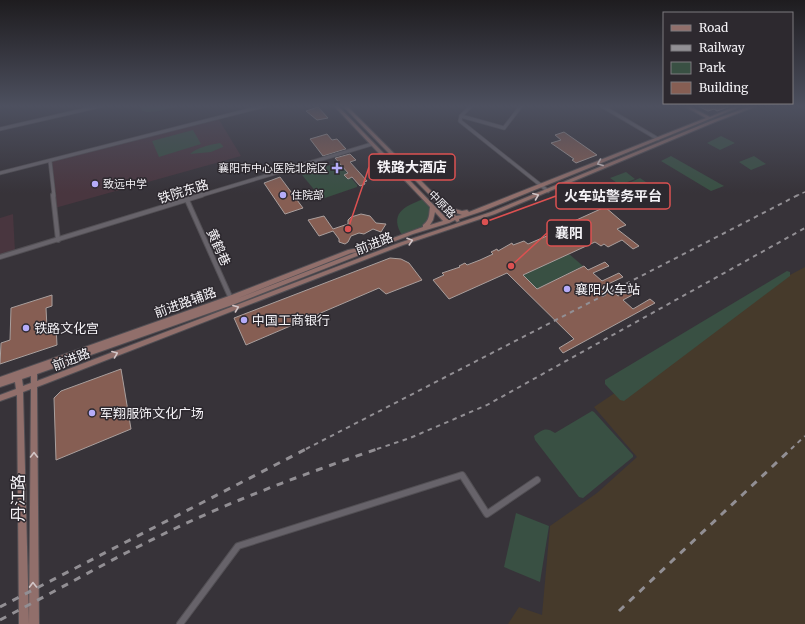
<svg xmlns="http://www.w3.org/2000/svg" width="805" height="624" viewBox="0 0 805 624" font-family="Merriweather,'Noto Sans SC',serif">
  <style>
    .industrial { fill: #463a2b }
    .education { fill: #49363f }
    .green { fill: #395043 }
    .building { fill: #865e53; stroke: #a99f9d }
    .lines { fill: none; stroke-linecap: round; stroke-linejoin: round }
    .street-far2-casing { stroke: #524f54; stroke-width: 4.5 }
    .street-far1-casing { stroke: #524f54; stroke-width: 6 }
    .street-casing { stroke: #524f54; stroke-width: 8 }
    .secondary-casing { stroke: #524f54; stroke-width: 2 }
    .street-far2 { stroke: #67636a; stroke-width: 3 }
    .street-far1 { stroke: #67636a; stroke-width: 4 }
    .street { stroke: #67636a; stroke-width: 6 }
    .secondary { fill: #916f6b; fill-rule: evenodd }
    .rail-far2 { stroke: #928f94; stroke-width: 1.5; stroke-dasharray: 3.5 3.5; stroke-linecap: butt }
    .rail-far1 { stroke: #928f94; stroke-width: 2; stroke-dasharray: 4.5 4.5; stroke-linecap: butt }
    .rail { stroke: #928f94; stroke-width: 3; stroke-dasharray: 7 7; stroke-linecap: butt }
    .oneway { stroke: #d2c5c6 }
    .poi-dot { fill: #b5acf9; stroke: #2d292f; stroke-width: 1.5 }
    .labels { text-anchor: middle; stroke-width: 3; stroke-linejoin: round; paint-order: stroke }
    .far-poi-label { font-size: 11px; fill: #f5f3f7; stroke: #2d292f; text-anchor: start }
    .far-street-label { font-size: 11px; fill: #f5f3f7; stroke: #2d292f }
    .street-label { font-size: 13px; fill: #f5f3f7; stroke: #2d292f }
    .poi-label { font-size: 13px; fill: #f5f3f7; stroke: #2d292f; text-anchor: start }
    .near-street-label { font-size: 16px; fill: #f5f3f7; stroke: #2d292f }
    .leader { fill: none; stroke: #dc5151; stroke-width: 1.5 }
    .callout-dot { fill: #dc5151; stroke: #2d292f; stroke-width: 1.5 }
    .callout { fill: #2d292f; stroke: #dc5151; stroke-width: 1.5 }
    .callout-label { font-size: 14px; text-anchor: middle; font-weight: bold; fill: #f5f3f7 }
  </style>
  <rect width="100%" height="100%" fill="#373339"/>
  <!-- industrial -->
  <path class="industrial" d="M 805,267 L 805,624 L 508,624 L 519,607 L 542,615 L 550,526 L 597,493 L 637,457 L 594,407 L 790,275 Z"/>
  <!-- education -->
  <g class="education">
    <path d="M 218,118 L 241,156 L 55,208 L 50,161 Z"/>
    <path d="M 13,214 L 15,252 L 0,256 L 0,218 Z"/>
  </g>
  <!-- green -->
  <g class="green">
    <path d="M 140,106 L 180,106 L 159,111 L 148,112 L 142,111 Z"/>
    <path d="M 193,130 L 201,144 L 159,157 L 152,141 Z"/>
    <path d="M 721,136 L 735,143 L 720,150 L 707,143 Z"/>
    <path d="M 220,143 L 223,146 L 223,147 L 211,152 L 190,154 C 198,147 209,145 220,143 Z"/>
    <path d="M 671,156 L 724,186 L 711,191 L 661,161 Z"/>
    <path d="M 754,156 L 766,164 L 751,170 L 739,162 Z"/>
    <path d="M 333,164 L 340,165 L 357,185 L 357,187 L 322,199 L 302,175 Z"/>
    <path d="M 626,172 L 635,179 L 620,185 L 610,178 Z"/>
    <path d="M 640,178 L 653,187 L 636,195 L 622,186 Z"/>
    <path d="M 424,199 L 432,207 L 429,224 L 403,237 C 388,214 404,206 424,199 Z"/>
    <path d="M 569,254 L 583,266 L 537,289 L 523,275 Z"/>
    <path d="M 787,271 L 790,272 L 790,276 L 624,401 L 620,400 L 605,384 L 605,380 Z"/>
    <path d="M 592,411 L 594,412 L 633,455 L 633,457 L 583,498 L 579,497 L 535,440 L 534,436 C 543,429 546,427 555,433 Z"/>
    <path d="M 516,513 L 549,526 L 540,582 L 504,567 Z"/>
  </g>
  <!-- building -->
  <g class="building">
    <path d="M 698,106 L 728,106 L 728,107 L 717,111 L 714,109 L 708,111 Z"/>
    <path d="M 318,107 L 328,118 L 317,120 L 306,111 Z"/>
    <path d="M 564,132 L 597,155 L 576,163 L 572,160 L 574,159 L 551,143 L 561,140 L 555,135 Z"/>
    <path d="M 327,134 L 332,140 L 337,139 L 346,149 L 323,156 L 310,139 Z"/>
    <path d="M 350,154 L 356,160 L 350,162 L 367,181 L 364,182 L 365,184 L 360,186 L 352,177 L 348,179 L 344,175 L 348,173 L 335,158 Z"/>
    <path d="M 280,177 L 303,208 L 285,214 L 264,183 Z"/>
    <path d="M 605,207 L 626,225 L 617,229 L 639,246 L 633,249 L 622,240 L 608,247 L 604,244 L 601,246 L 595,242 L 523,275 L 537,289 L 584,266 L 588,270 L 605,262 L 609,266 L 593,273 L 602,281 L 619,273 L 623,277 L 606,285 L 618,296 L 635,287 L 640,291 L 623,300 L 633,309 L 650,299 L 655,303 L 563,353 L 559,348 L 574,339 L 507,273 L 449,299 L 433,280 L 444,275 L 442,273 L 460,267 L 459,266 L 465,263 L 467,265 L 480,260 L 493,254 L 491,252 L 497,249 L 498,251 L 512,243 L 513,245 L 524,241 L 528,244 L 575,224 L 572,222 Z"/>
    <path d="M 361,214 L 370,216 L 376,223 L 386,224 L 381,232 L 373,229 L 364,234 L 359,233 L 351,236 L 348,242 L 345,244 L 339,242 L 339,239 L 333,231 L 319,236 L 308,220 L 324,216 L 333,229 L 348,224 L 348,220 L 351,217 Z"/>
    <path d="M 390,258 L 401,259 L 409,263 L 422,280 L 386,294 L 379,288 L 246,345 L 234,318 Z"/>
    <path d="M 52,295 L 52,306 L 46,308 L 47,328 L 56,326 L 57,345 L 0,364 L 1,343 L 10,340 L 11,308 Z"/>
    <path d="M 121,369 L 131,429 L 56,460 L 54,398 L 61,391 Z"/>
  </g>
  <g class="lines">
    <defs>
      <g id="street-far2">
        <path d="M 471,106 L 461,116 L 460,121 L 548,191"/>
        <path d="M 602,106 L 658,139"/>
        <path d="M 461,116 L 504,128 L 521,106"/>
        <path d="M 0,129 L 100,106"/>
        <path d="M 50,161 L 54,196"/>
        <path d="M 0,173 L 264,106"/>
        <path d="M 199,196 L 372,144"/>
      </g>
      <g id="street-far1">
        <path d="M 53,195 L 58,240"/>
        <path d="M 187,200 L 232,301"/>
        <path d="M 0,257 L 202,195"/>
      </g>
      <path id="street" d="M 180,624 L 238,546 L 462,475 L 487,514 L 537,480"/>
      <path id="secondary" d="M 334,106 L 338,106 L 447,219 L 452,218 L 343,106 L 347,106 L 447,207 L 462,211 L 467,210 L 469,212 L 706,118 L 684,106 L 689,106 L 710,117 L 736,106 L 742,106 L 483,211 L 459,219 L 459,221 L 457,222 L 455,220 L 449,223 L 413,234 L 235,304 L 37,374 L 37,381 L 399,243 L 491,212 L 713,120 L 751,106 L 757,106 L 715,122 L 495,214 L 403,245 L 37,387 L 39,624 L 29,624 L 31,389 L 23,392 L 29,624 L 19,624 L 17,395 L 0,401 L 0,395 L 16,389 L 15,382 L 0,387 L 0,377 L 229,296 L 348,250 L 364,247 L 366,248 L 423,227 L 423,225 C 430,220 429,214 430,207 ZM 451,211 L 462,215 L 456,216 ZM 435,212 L 443,221 L 430,225 L 433,220 ZM 357,252 L 236,299 L 351,253 ZM 31,376 L 31,383 L 23,386 L 22,379 Z"/>
    </defs>
    <!-- street-far2 casing -->
    <use href="#street-far2" class="street-far2-casing"/>
    <!-- street-far1 casing -->
    <use href="#street-far1" class="street-far1-casing"/>
    <!-- street casing -->
    <use href="#street" class="street-casing"/>
    <!-- secondary casing -->
    <use href="#secondary" class="secondary-casing"/>
    <!-- street-far2 -->
    <use href="#street-far2" class="street-far2"/>
    <!-- street-far1 -->
    <use href="#street-far1" class="street-far1"/>
    <!-- street -->
    <use href="#street" class="street"/>
    <!-- secondary -->
    <use href="#secondary" class="secondary"/>
    <!-- rail-far2 -->
    <path class="rail-far2" d="M 796,196 L 805,192"/>
    <!-- rail-far1 -->
    <g class="rail-far1">
      <path d="M 306,449 L 798,195"/>
      <path d="M 377,449 L 410,438 L 487,405 L 805,228"/>
      <path d="M 791,449 L 805,436"/>
    </g>
    <!-- rail -->
    <g class="rail">
      <path d="M 0,607 L 308,448"/>
      <path d="M 619,611 L 792,448"/>
      <path d="M 0,620 C 58,590 115,557 174,529 C 241,497 310,472 380,448"/>
    </g>
  </g>
  <!-- one-way arrows -->
  <defs><path id="oneway-chevron" d="M-2-3.5L2.5 0L-2 3.5" fill="none" stroke-width="1.6" stroke-linecap="round" stroke-linejoin="round"/></defs>
  <g class="oneway">
    <use href="#oneway-chevron" transform="translate(600 163) rotate(158)"/>
    <use href="#oneway-chevron" transform="translate(536 196) rotate(-22)"/>
    <use href="#oneway-chevron" transform="translate(410 241) rotate(-18)"/>
    <use href="#oneway-chevron" transform="translate(236 308) rotate(-21)"/>
    <use href="#oneway-chevron" transform="translate(115 354) rotate(-21)"/>
    <use href="#oneway-chevron" transform="translate(34 455) rotate(-90)"/>
    <use href="#oneway-chevron" transform="translate(33 585) rotate(-91)"/>
  </g>
  <!-- sky -->
  <linearGradient id="sky" x2="0" y2="1"><stop stop-color="#1e1c1f"/><stop offset="0.55" stop-color="#4d505f"/><stop offset="1" stop-color="#4d505f" stop-opacity="0"/></linearGradient>
  <rect width="805" height="193" fill="url(#sky)"/>
  <!-- markers -->
  <g class="poi-dot">
    <path d="M335 162h4v4h4v4h-4v4h-4v-4h-4v-4h4z"/>
    <circle cx="95" cy="184" r="4"/>
    <circle cx="283" cy="195" r="4"/>
    <circle cx="567" cy="289" r="4"/>
    <circle cx="244" cy="320" r="4"/>
    <circle cx="26" cy="328" r="4"/>
    <circle cx="92" cy="413" r="4"/>
  </g>
  <g class="labels">
    <!-- far-poi labels -->
    <g class="far-poi-label">
      <text x="328" y="172" text-anchor="end">襄阳市中心医院北院区</text>
      <text x="103" y="188">致远中学</text>
      <text x="291" y="199">住院部</text>
    </g>
    <!-- far-street labels -->
    <g class="far-street-label">
      <text transform="translate(442 204) rotate(46)" y="4">中原路</text>
    </g>
    <!-- street labels -->
    <g class="street-label">
      <text transform="translate(183 191) rotate(-17)" y="5">铁院东路</text>
      <text transform="translate(374 243) rotate(-21)" y="5">前进路</text>
      <text transform="translate(219 247) rotate(66)" y="5">黄鹤巷</text>
      <text transform="translate(185 302) rotate(-20)" y="5">前进路辅路</text>
      <text transform="translate(71 359) rotate(-21)" y="5">前进路</text>
    </g>
    <!-- poi labels -->
    <g class="poi-label">
      <text x="575" y="294">襄阳火车站</text>
      <text x="252" y="325">中国工商银行</text>
      <text x="34" y="333">铁路文化宫</text>
      <text x="100" y="418">军翔服饰文化广场</text>
    </g>
    <!-- near-street labels -->
    <g class="near-street-label">
      <text transform="translate(18 498) rotate(-90)" y="6">丹江路</text>
    </g>
  </g>
  <!-- callouts -->
  <path class="leader" d="M348 229L369 167M485 222L556 196M511 266L547 233"/>
  <g class="callout-dot">
    <circle cx="348" cy="229" r="4"/>
    <circle cx="485" cy="222" r="4"/>
    <circle cx="511" cy="266" r="4"/>
  </g>
  <g class="callout">
    <rect x="369" y="154" width="86" height="26" rx="4"/>
    <rect x="556" y="183" width="114" height="26" rx="4"/>
    <rect x="547" y="220" width="44" height="26" rx="4"/>
  </g>
  <g class="callout-label">
    <text x="412" y="172">铁路大酒店</text>
    <text x="613" y="201">火车站警务平台</text>
    <text x="569" y="238">襄阳</text>
  </g>
  <!-- legend -->
  <rect x="663" y="12" width="130" height="92" fill="#2d292f" stroke="#7d7a7f"/>
  <rect x="671" y="25" width="20" height="6" fill="#916f6b" stroke="#7d7a7f"/>
  <text x="699" y="32" font-size="12" fill="#f5f3f7">Road</text>
  <rect x="671" y="45" width="20" height="6" fill="#928f94" stroke="#7d7a7f"/>
  <text x="699" y="52" font-size="12" fill="#f5f3f7">Railway</text>
  <rect x="671" y="62" width="20" height="12" fill="#395043" stroke="#7d7a7f"/>
  <text x="699" y="72" font-size="12" fill="#f5f3f7">Park</text>
  <rect x="671" y="82" width="20" height="12" fill="#865e53" stroke="#7d7a7f"/>
  <text x="699" y="92" font-size="12" fill="#f5f3f7">Building</text>
</svg>
